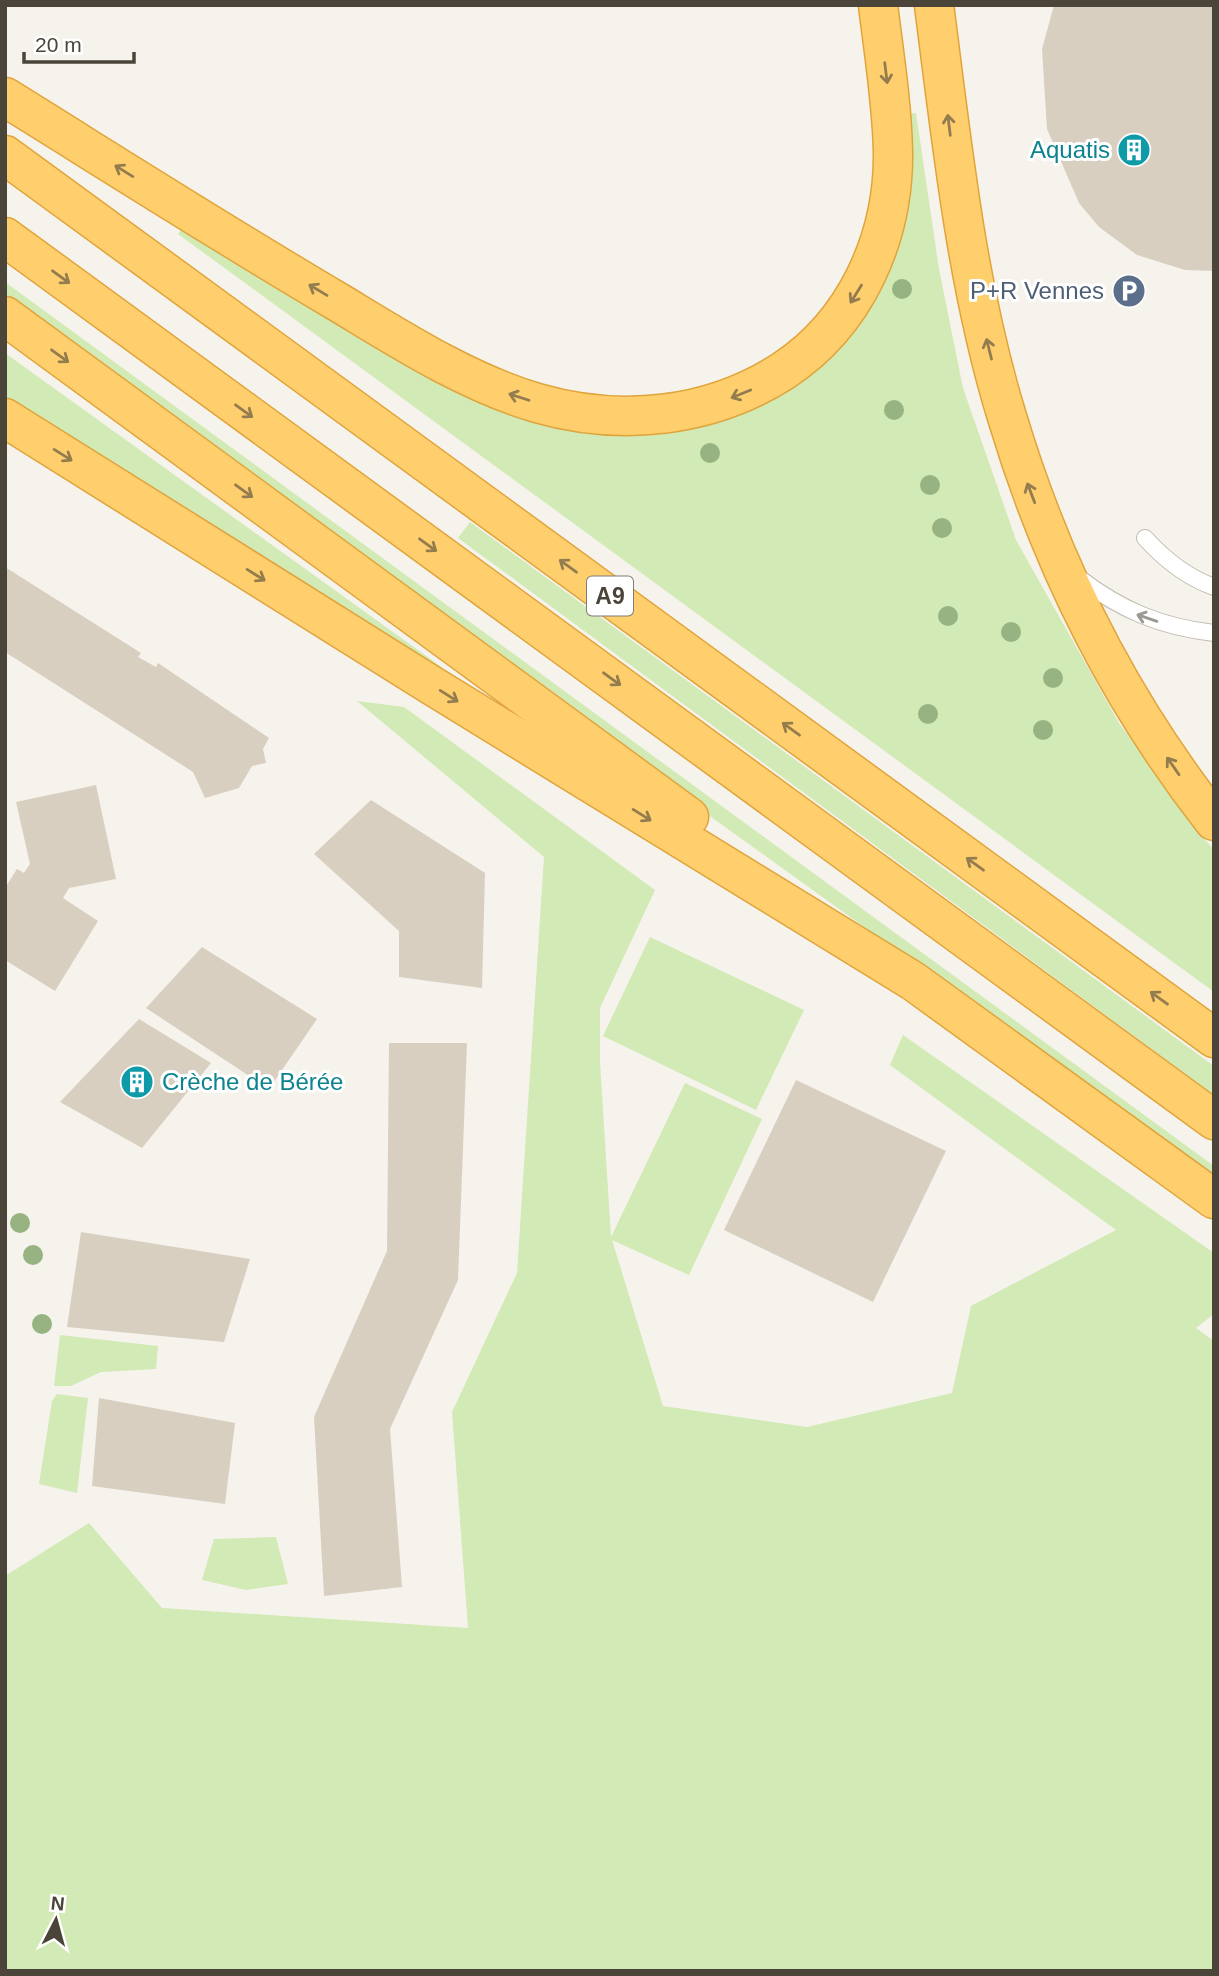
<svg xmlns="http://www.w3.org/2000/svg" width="1219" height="1976" viewBox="0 0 1219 1976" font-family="Helvetica,sans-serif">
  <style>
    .green { fill: #d2eab5 }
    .building { fill: #d8cfc1 }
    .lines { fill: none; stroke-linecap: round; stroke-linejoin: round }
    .service-casing { stroke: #c2bbae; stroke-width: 18 }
    .motorway-casing { stroke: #e0a43c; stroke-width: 41 }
    .service { stroke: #fff; stroke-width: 16 }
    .motorway { stroke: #ffcf6e; stroke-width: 38 }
    .tree { fill: #97b381 }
    .oneway { stroke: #937c4e }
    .oneway2 { stroke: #9c9892 }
    .labels { text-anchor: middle; stroke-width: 6; stroke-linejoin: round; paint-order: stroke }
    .shield { fill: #fff; stroke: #817c74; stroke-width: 2 }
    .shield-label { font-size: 23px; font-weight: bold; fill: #4b4439 }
    .culture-label { font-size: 24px; fill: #0d838f; stroke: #fff; text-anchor: end }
    .service-label { font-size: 24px; fill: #4e5e75; stroke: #fff; text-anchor: end }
  </style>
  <rect width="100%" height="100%" fill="#f6f3ec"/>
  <!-- green -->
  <g class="green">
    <path d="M 916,113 L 939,269 L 963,388 L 1016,540 L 1119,723 L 1199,833 L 1214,850 L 1214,992 L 178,234 L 184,225 L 402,353 L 669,429 L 740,414 L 782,393 L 855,324 L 904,114 Z"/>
    <path d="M 5,282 L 1214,1166 L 1214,1179 L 650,773 L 5,303 Z"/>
    <path d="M 5,353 L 443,668 L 440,673 L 5,404 Z"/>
    <path d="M 470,522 L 1214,1066 L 1214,1095 L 458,538 Z"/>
    <path d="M 357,701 L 404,707 L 655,890 L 600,1008 L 600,1063 L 611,1237 L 685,1083 L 762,1119 L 689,1275 L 612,1240 L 663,1406 L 807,1427 L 952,1393 L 971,1306 L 1116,1230 L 890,1065 L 903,1035 L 1214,1253 L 1214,1314 L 1196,1328 L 1214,1341 L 1214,1971 L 5,1971 L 5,1576 L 89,1523 L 162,1608 L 468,1628 L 452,1412 L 517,1273 L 544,857 Z"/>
    <path d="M 650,937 L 804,1010 L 756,1110 L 603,1036 Z"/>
    <path d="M 60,1335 L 158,1346 L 156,1369 L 101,1372 L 71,1386 L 54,1386 Z"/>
    <path d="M 57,1394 L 88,1398 L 77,1493 L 39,1484 L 52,1401 Z"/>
    <path d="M 276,1537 L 288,1584 L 246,1590 L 202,1580 L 214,1539 Z"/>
  </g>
  <!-- building -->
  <g class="building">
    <path d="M 1054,5 L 1214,5 L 1214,271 L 1185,270 L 1137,255 L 1099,227 L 1079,203 L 1047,129 L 1042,49 Z"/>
    <path d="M 5,567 L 141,653 L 138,657 L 156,667 L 158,663 L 269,738 L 263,749 L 266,763 L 252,766 L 239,788 L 205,798 L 193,772 L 5,652 Z"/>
    <path d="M 96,785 L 116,879 L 69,888 L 63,898 L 98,921 L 55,991 L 5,960 L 5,888 L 17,869 L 24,873 L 30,864 L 16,802 Z"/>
    <path d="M 371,800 L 485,873 L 482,988 L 399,977 L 399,931 L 314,854 Z"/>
    <path d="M 202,947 L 317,1019 L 269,1089 L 146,1008 Z"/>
    <path d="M 139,1019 L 211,1063 L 142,1148 L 60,1102 Z"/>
    <path d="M 389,1043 L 467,1043 L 458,1280 L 390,1429 L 402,1587 L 324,1596 L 314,1417 L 387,1251 Z"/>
    <path d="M 796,1080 L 946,1151 L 873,1302 L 724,1230 Z"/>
    <path d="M 81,1232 L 250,1259 L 224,1342 L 67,1327 Z"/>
    <path d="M 99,1398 L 235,1423 L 225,1504 L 92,1486 Z"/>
  </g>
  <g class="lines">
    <defs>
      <g id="service">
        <path d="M 1145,538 C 1165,560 1186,577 1214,587"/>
        <path d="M 1079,578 C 1121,610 1161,627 1214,633"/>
      </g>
      <g id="motorway">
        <path d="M 934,5 C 952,143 966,284 1007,417 C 1051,564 1119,700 1214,821"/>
        <path d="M 5,97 C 116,166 226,236 338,302 C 401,340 466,382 537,403 C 620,427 710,418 783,371 C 856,323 894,238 893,152 C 892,103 884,54 878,5"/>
        <path d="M 5,155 L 1214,1038"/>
        <path d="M 5,237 L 1214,1120"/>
        <path d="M 5,316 L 689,817"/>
        <path d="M 5,418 L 431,685 L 913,981 L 1214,1199"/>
      </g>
    </defs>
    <!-- service casing -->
    <use href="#service" class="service-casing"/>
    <!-- motorway casing -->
    <use href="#motorway" class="motorway-casing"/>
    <!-- service -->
    <use href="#service" class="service"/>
    <!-- motorway -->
    <use href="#motorway" class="motorway"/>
  </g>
  <!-- trees -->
  <g class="tree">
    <circle cx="902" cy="289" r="10"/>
    <circle cx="894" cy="410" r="10"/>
    <circle cx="710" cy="453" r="10"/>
    <circle cx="930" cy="485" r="10"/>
    <circle cx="942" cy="528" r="10"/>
    <circle cx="948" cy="616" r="10"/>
    <circle cx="1011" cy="632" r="10"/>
    <circle cx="1053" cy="678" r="10"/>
    <circle cx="928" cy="714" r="10"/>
    <circle cx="1043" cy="730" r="10"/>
    <circle cx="20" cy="1223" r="10"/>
    <circle cx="33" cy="1255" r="10"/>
    <circle cx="42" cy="1324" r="10"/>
  </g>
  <!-- one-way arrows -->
  <defs><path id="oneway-shaft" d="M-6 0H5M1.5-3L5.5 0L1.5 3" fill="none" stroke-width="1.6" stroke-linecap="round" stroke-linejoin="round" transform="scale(1.75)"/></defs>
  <g class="oneway">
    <use href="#oneway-shaft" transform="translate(886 73) rotate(83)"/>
    <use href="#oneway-shaft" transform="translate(949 125) rotate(-97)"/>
    <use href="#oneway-shaft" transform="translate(124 171) rotate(-148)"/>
    <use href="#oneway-shaft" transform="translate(61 277) rotate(36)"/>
    <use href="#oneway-shaft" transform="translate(318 290) rotate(-149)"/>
    <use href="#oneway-shaft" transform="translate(856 294) rotate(122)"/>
    <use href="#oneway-shaft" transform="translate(989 349) rotate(-104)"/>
    <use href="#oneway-shaft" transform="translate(60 356) rotate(36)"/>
    <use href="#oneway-shaft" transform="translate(741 394) rotate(158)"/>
    <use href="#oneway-shaft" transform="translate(519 397) rotate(-162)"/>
    <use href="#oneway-shaft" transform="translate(244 411) rotate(36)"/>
    <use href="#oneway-shaft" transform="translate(63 455) rotate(32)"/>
    <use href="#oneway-shaft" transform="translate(244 491) rotate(36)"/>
    <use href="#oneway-shaft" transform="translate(1031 493) rotate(-111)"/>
    <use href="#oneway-shaft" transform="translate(428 545) rotate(36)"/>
    <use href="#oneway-shaft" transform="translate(568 566) rotate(-144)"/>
    <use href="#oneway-shaft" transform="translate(256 575) rotate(32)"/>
    <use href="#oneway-shaft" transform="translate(612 679) rotate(36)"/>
    <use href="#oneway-shaft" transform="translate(449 696) rotate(32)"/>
    <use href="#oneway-shaft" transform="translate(791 729) rotate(-144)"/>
    <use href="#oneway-shaft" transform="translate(1173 766) rotate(-125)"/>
    <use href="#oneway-shaft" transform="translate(642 815) rotate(32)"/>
    <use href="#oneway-shaft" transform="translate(975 864) rotate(-144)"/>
    <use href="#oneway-shaft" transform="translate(1159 998) rotate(-144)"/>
  </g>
  <use class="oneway2" href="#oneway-shaft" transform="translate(1147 618) rotate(-161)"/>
  <!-- icons -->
  <defs>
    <symbol id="building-disc" viewBox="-11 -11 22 22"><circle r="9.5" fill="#0f9aa8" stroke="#fff"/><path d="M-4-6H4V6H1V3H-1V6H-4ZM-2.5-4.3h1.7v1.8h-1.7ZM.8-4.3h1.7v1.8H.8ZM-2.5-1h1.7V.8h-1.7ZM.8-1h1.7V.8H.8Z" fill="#fff"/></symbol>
    <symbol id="parking-disc" viewBox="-11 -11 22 22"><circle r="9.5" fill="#5c6f8a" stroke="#fff"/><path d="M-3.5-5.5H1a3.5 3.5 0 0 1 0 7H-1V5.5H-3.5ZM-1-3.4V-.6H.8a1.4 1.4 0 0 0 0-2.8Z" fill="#fff"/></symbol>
  </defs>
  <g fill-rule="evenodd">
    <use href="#building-disc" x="1115" y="131" width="38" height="38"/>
    <use href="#parking-disc" x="1110" y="272" width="38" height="38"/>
    <use href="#building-disc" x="118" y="1063" width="38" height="38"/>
  </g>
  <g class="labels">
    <!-- shield labels -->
    <rect class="shield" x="587" y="576.5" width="46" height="39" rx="5"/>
    <g class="shield-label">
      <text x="610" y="604">A9</text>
    </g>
    <!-- culture labels -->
    <g class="culture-label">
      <text x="1110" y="158">Aquatis</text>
      <text x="162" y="1090" text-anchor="start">Crèche de Bérée</text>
    </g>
    <!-- service labels -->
    <g class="service-label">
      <text x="1104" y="299">P+R Vennes</text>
    </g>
  </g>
  <!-- border -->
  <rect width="1219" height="1976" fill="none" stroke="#4b4439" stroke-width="14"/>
  <!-- north arrow -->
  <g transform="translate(56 1920) rotate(6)" stroke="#ffffff" stroke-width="5" paint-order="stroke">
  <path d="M0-5L12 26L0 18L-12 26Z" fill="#4b4439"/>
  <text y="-10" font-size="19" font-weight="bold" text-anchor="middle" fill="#4b4439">N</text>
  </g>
  <!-- scale -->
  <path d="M24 52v10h110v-10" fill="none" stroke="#4b4439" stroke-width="3.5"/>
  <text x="35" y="52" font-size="21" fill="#4b4439" stroke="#ffffff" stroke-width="5" paint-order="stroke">20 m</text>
</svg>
